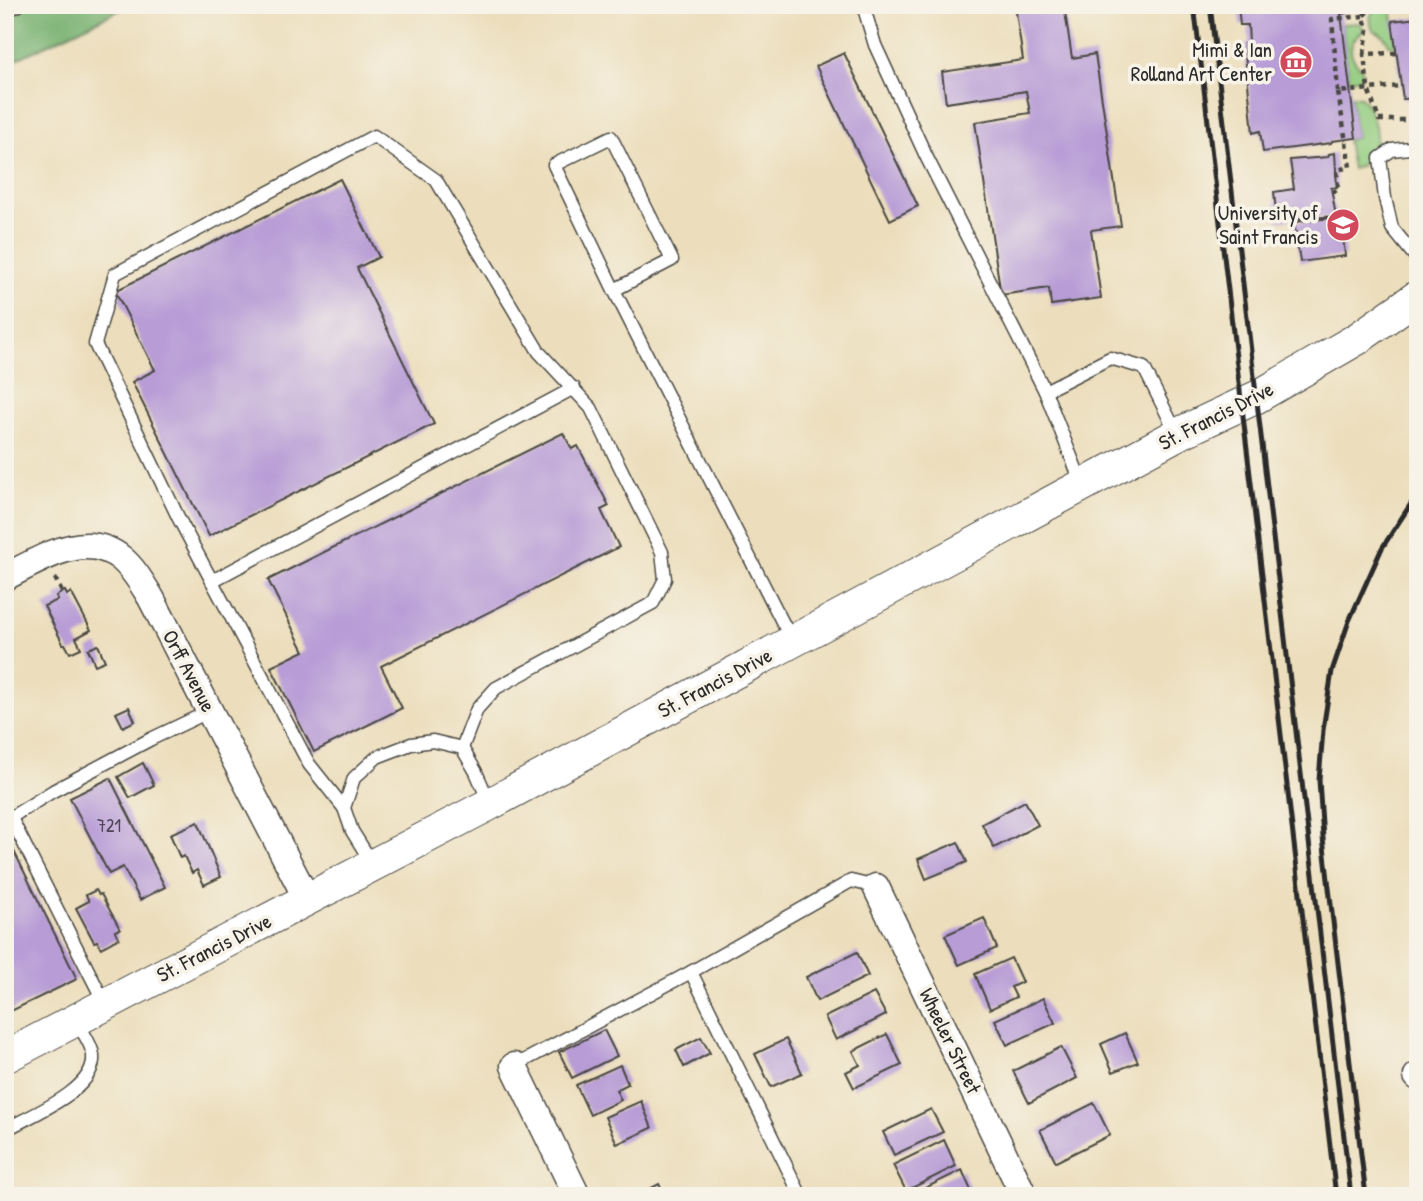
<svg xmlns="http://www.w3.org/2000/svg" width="1423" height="1201" viewBox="0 0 1423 1201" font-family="'Patrick Hand',sans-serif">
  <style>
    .green { fill: #93cc7f; stroke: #5f7c55; stroke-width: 2 }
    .forest { fill: #76b06e; stroke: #506e4c; stroke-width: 2 }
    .building { fill: #b79cd6 }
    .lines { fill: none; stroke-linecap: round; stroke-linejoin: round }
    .service-casing { stroke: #484641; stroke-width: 15 }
    .minor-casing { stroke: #484641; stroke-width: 29 }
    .tertiary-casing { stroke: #484641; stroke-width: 34 }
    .path { stroke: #484641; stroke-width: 4.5; stroke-dasharray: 5 5; stroke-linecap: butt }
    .service { stroke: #fff; stroke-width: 12 }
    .minor { stroke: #fff; stroke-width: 26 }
    .tertiary { stroke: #fff; stroke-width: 32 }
    .rail { stroke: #2b2b2b; stroke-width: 5 }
    .labels { text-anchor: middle; stroke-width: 7; stroke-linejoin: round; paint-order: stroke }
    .number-label { font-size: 18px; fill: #4e4756 }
    .poi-label { font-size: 21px; fill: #2b2b2b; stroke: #f7f3e8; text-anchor: end }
    .street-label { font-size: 21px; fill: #2b2b2b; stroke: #f7f3e8 }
  </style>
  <rect width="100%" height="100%" fill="#f7f3e8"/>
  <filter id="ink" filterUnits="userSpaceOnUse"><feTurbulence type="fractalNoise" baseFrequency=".0143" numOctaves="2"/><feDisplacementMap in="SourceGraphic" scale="14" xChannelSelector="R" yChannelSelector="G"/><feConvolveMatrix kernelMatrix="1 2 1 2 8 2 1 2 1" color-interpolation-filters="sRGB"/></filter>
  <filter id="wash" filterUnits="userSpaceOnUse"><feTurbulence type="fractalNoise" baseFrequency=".00686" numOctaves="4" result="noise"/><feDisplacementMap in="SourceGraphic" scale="28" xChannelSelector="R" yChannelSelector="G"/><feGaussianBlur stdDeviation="1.57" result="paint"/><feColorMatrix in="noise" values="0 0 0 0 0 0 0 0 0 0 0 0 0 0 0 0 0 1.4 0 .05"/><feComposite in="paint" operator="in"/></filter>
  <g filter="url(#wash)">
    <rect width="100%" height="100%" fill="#ecdebc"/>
    <!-- green -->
    <g class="green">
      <path d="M 1391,5 L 1396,47 L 1389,45 C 1386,37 1382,33 1373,30 C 1366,12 1373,8 1391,5 Z"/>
      <path d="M 1357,23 L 1361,24 L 1364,31 C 1347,40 1347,57 1362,68 L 1362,78 L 1349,80 L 1342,24 Z"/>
      <path d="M 1351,96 L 1361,97 C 1371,108 1379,130 1375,145 C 1373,151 1372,149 1369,155 C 1364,163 1362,167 1352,169 L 1347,140 L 1356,138 Z"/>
    </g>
    <!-- forest -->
    <path class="forest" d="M 5,5 L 130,5 L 5,65 Z"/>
    <g id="blocks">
      <!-- building -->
      <g class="building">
        <path d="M 1015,5 L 1064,5 L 1072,58 L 1095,54 L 1121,226 L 1091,230 L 1101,298 L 1051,305 L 1049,288 L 1001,295 L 975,122 L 1030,113 L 1026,91 L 946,103 L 942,72 L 1023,60 Z"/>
        <path d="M 1238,5 L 1341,5 L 1352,12 L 1341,14 L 1356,138 L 1332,141 L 1331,143 L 1263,152 L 1260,131 L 1253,133 L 1244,44 L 1249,43 L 1248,25 L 1240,25 Z"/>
        <path d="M 1418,18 L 1418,98 L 1403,99 L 1392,21 Z"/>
        <path d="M 844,53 L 918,206 L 890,220 L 816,66 Z"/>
        <path d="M 1335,153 L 1337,187 L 1331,188 L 1336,216 L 1277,221 L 1274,192 L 1294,189 L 1290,160 L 1328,157 L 1329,154 Z"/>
        <path d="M 340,179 L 379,257 L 357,268 L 434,424 L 209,536 L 132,382 L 155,370 L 115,291 Z"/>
        <path d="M 1341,217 L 1345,256 L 1300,262 L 1294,222 Z"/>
        <path d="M 563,433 L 572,449 L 578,446 L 609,506 L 601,510 L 619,547 L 381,666 L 402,708 L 314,752 L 271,667 L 304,651 L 268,580 Z"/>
        <path d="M 65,591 L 67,595 L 71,592 L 91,630 L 76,638 L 81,648 L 70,653 L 65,644 L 63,644 L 44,606 L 58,600 L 56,596 Z"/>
        <path d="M 98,645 L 105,661 L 95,665 L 88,649 Z"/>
        <path d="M 129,707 L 135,721 L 123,727 L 116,713 Z"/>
        <path d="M 143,763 L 154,785 L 130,798 L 118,777 Z"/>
        <path d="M 110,778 L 165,887 L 140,900 L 123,867 L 109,874 L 70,798 Z"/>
        <path d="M 1025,801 L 1038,825 L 994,848 L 982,824 Z"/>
        <path d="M 198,822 L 221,877 L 204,885 L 197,870 L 192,873 L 184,856 L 180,858 L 170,834 Z"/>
        <path d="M 5,833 L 77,979 L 5,1014 Z"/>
        <path d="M 958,842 L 967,862 L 926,879 L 918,859 Z"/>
        <path d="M 96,890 L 99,895 L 101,894 L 120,929 L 115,931 L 119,938 L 101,948 L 97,941 L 94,942 L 76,908 L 89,901 L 86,895 Z"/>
        <path d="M 984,918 L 997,948 L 959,965 L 945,935 Z"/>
        <path d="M 857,952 L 868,976 L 817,1001 L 806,977 Z"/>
        <path d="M 1011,958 L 1022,982 L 1011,987 L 1016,997 L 990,1009 L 975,974 Z"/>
        <path d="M 874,993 L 886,1015 L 836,1040 L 825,1017 Z"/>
        <path d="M 1043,998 L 1055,1023 L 1007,1045 L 995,1020 Z"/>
        <path d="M 604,1030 L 617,1056 L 572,1078 L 559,1052 Z"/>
        <path d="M 1125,1033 L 1138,1062 L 1113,1072 L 1101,1044 Z"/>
        <path d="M 887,1034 L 902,1065 L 854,1088 L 846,1072 L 860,1065 L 853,1051 Z"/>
        <path d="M 701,1037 L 710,1053 L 684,1067 L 676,1050 Z"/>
        <path d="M 786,1039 L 802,1073 L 771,1087 L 755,1054 Z"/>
        <path d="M 1061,1047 L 1077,1078 L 1029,1103 L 1013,1071 Z"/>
        <path d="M 620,1065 L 628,1084 L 616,1090 L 621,1100 L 590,1115 L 576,1085 Z"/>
        <path d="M 641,1101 L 652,1128 L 617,1144 L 605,1117 Z"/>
        <path d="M 1094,1103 L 1110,1135 L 1056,1162 L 1040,1130 Z"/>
        <path d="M 931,1109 L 943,1132 L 894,1155 L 883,1132 Z"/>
        <path d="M 944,1140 L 956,1166 L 906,1191 L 893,1165 Z"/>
        <path d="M 962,1170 L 973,1195 L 919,1196 L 917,1192 Z"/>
        <path d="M 659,1184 L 665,1196 L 636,1196 Z"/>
      </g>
    </g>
  </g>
  <g filter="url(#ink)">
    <use href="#blocks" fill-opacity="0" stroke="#484641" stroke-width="2"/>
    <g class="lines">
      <defs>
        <g id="service">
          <path d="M 863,5 L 875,45 L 926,156 L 1045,391"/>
          <path d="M 5,11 L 19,5"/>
          <path d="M 1418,147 L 1392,150 L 1380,158 L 1385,198 L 1392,228 L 1418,260"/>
          <path d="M 614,290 L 672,260 L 611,137 L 554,165 L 614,290 L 792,641"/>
          <path d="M 1082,484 L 1045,391 L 1110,358 L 1144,368 L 1177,434"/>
          <path d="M 212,581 L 574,388"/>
          <path d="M 344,808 L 309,764 L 179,519 L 95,344 L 115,274 L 374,136 L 436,180 L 539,352 L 591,408 L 662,552 L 665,579 L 653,603 L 496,688 L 477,709 L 462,748"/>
          <path d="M 11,818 L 105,1004"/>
          <path d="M 5,821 L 53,791 L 151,739 L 210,711"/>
          <path d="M 372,863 L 352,831 L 344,808 L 354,778 L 377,757 L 411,744 L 433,741 L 462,748 L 476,772 L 490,804"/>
          <path d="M 691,972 L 801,1196"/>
          <path d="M 514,1066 L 691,972 L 851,881 L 876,887"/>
          <path d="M 5,1130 C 31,1115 97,1090 93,1055 C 92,1044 81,1030 76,1020"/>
        </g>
        <g id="minor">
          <path d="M 5,577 C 40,560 85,528 122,559 C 134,569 143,585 151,598 L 307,899"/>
          <path d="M 876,887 L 1024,1196"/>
          <path d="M 514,1066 L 577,1196"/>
          <path d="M 1417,1076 L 1418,1077"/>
        </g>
        <path id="tertiary" d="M 5,1057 L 490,804 L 1178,434 L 1257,397 L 1357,339 L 1418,296"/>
      </defs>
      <!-- service casing -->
      <use href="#service" class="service-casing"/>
      <!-- minor casing -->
      <use href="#minor" class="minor-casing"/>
      <!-- tertiary casing -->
      <use href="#tertiary" class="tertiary-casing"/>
      <!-- path -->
      <g class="path">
        <path d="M 1396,53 L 1364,54 L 1368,89 L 1379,120 L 1406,120"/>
        <path d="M 1364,54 L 1368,30 L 1363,16 L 1375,5"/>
        <path d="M 1338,92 L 1332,19 L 1363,16"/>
        <path d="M 1332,192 L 1338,190 L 1337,170 L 1350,167 L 1338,92 L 1401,86"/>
        <path d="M 55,578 L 64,596"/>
      </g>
      <!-- service -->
      <use href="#service" class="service"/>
      <!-- minor -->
      <use href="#minor" class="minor"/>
      <!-- tertiary -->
      <use href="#tertiary" class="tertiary"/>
      <!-- rail -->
      <g class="rail">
        <path d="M 1194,5 L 1336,1196"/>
        <path d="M 1210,5 L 1351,1196"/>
        <path d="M 1366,1196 L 1323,838 L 1319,780 L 1323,730 L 1332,671 L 1349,621 L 1382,548 L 1418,493"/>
      </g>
    </g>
  </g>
  <!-- icons -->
  <defs>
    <symbol id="museum-disc" viewBox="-11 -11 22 22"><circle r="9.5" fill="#d1495b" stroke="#f7f3e8"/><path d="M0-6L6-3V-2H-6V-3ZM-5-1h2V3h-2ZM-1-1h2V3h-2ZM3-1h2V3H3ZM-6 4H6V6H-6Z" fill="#fff"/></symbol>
    <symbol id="university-disc" viewBox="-11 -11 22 22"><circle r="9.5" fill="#d1495b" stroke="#f7f3e8"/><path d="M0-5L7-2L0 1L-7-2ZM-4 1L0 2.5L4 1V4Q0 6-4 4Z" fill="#fff"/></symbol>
  </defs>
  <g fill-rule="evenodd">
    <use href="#museum-disc" x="1277" y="43" width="38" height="38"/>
    <use href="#university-disc" x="1324" y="206" width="38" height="38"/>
  </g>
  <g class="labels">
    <!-- number labels -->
    <g class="number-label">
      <text x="109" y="832">721</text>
    </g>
    <!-- poi labels -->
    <g class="poi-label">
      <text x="1272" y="57">Mimi &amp; Ian<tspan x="1272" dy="24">Rolland Art Center</tspan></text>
      <text x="1318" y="220">University of<tspan x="1318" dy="24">Saint Francis</tspan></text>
    </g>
    <!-- street labels -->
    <g class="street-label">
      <text transform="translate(1216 416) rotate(-27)" y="7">St. Francis Drive</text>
      <text transform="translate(189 671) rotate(62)" y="7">Orff Avenue</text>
      <text transform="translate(715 683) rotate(-28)" y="7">St. Francis Drive</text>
      <text transform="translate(214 948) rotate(-27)" y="7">St. Francis Drive</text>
      <text transform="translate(950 1041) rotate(64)" y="7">Wheeler Street</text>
    </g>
  </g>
  <!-- margin -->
  <rect width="1423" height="1201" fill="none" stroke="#f7f3e8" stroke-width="28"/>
</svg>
